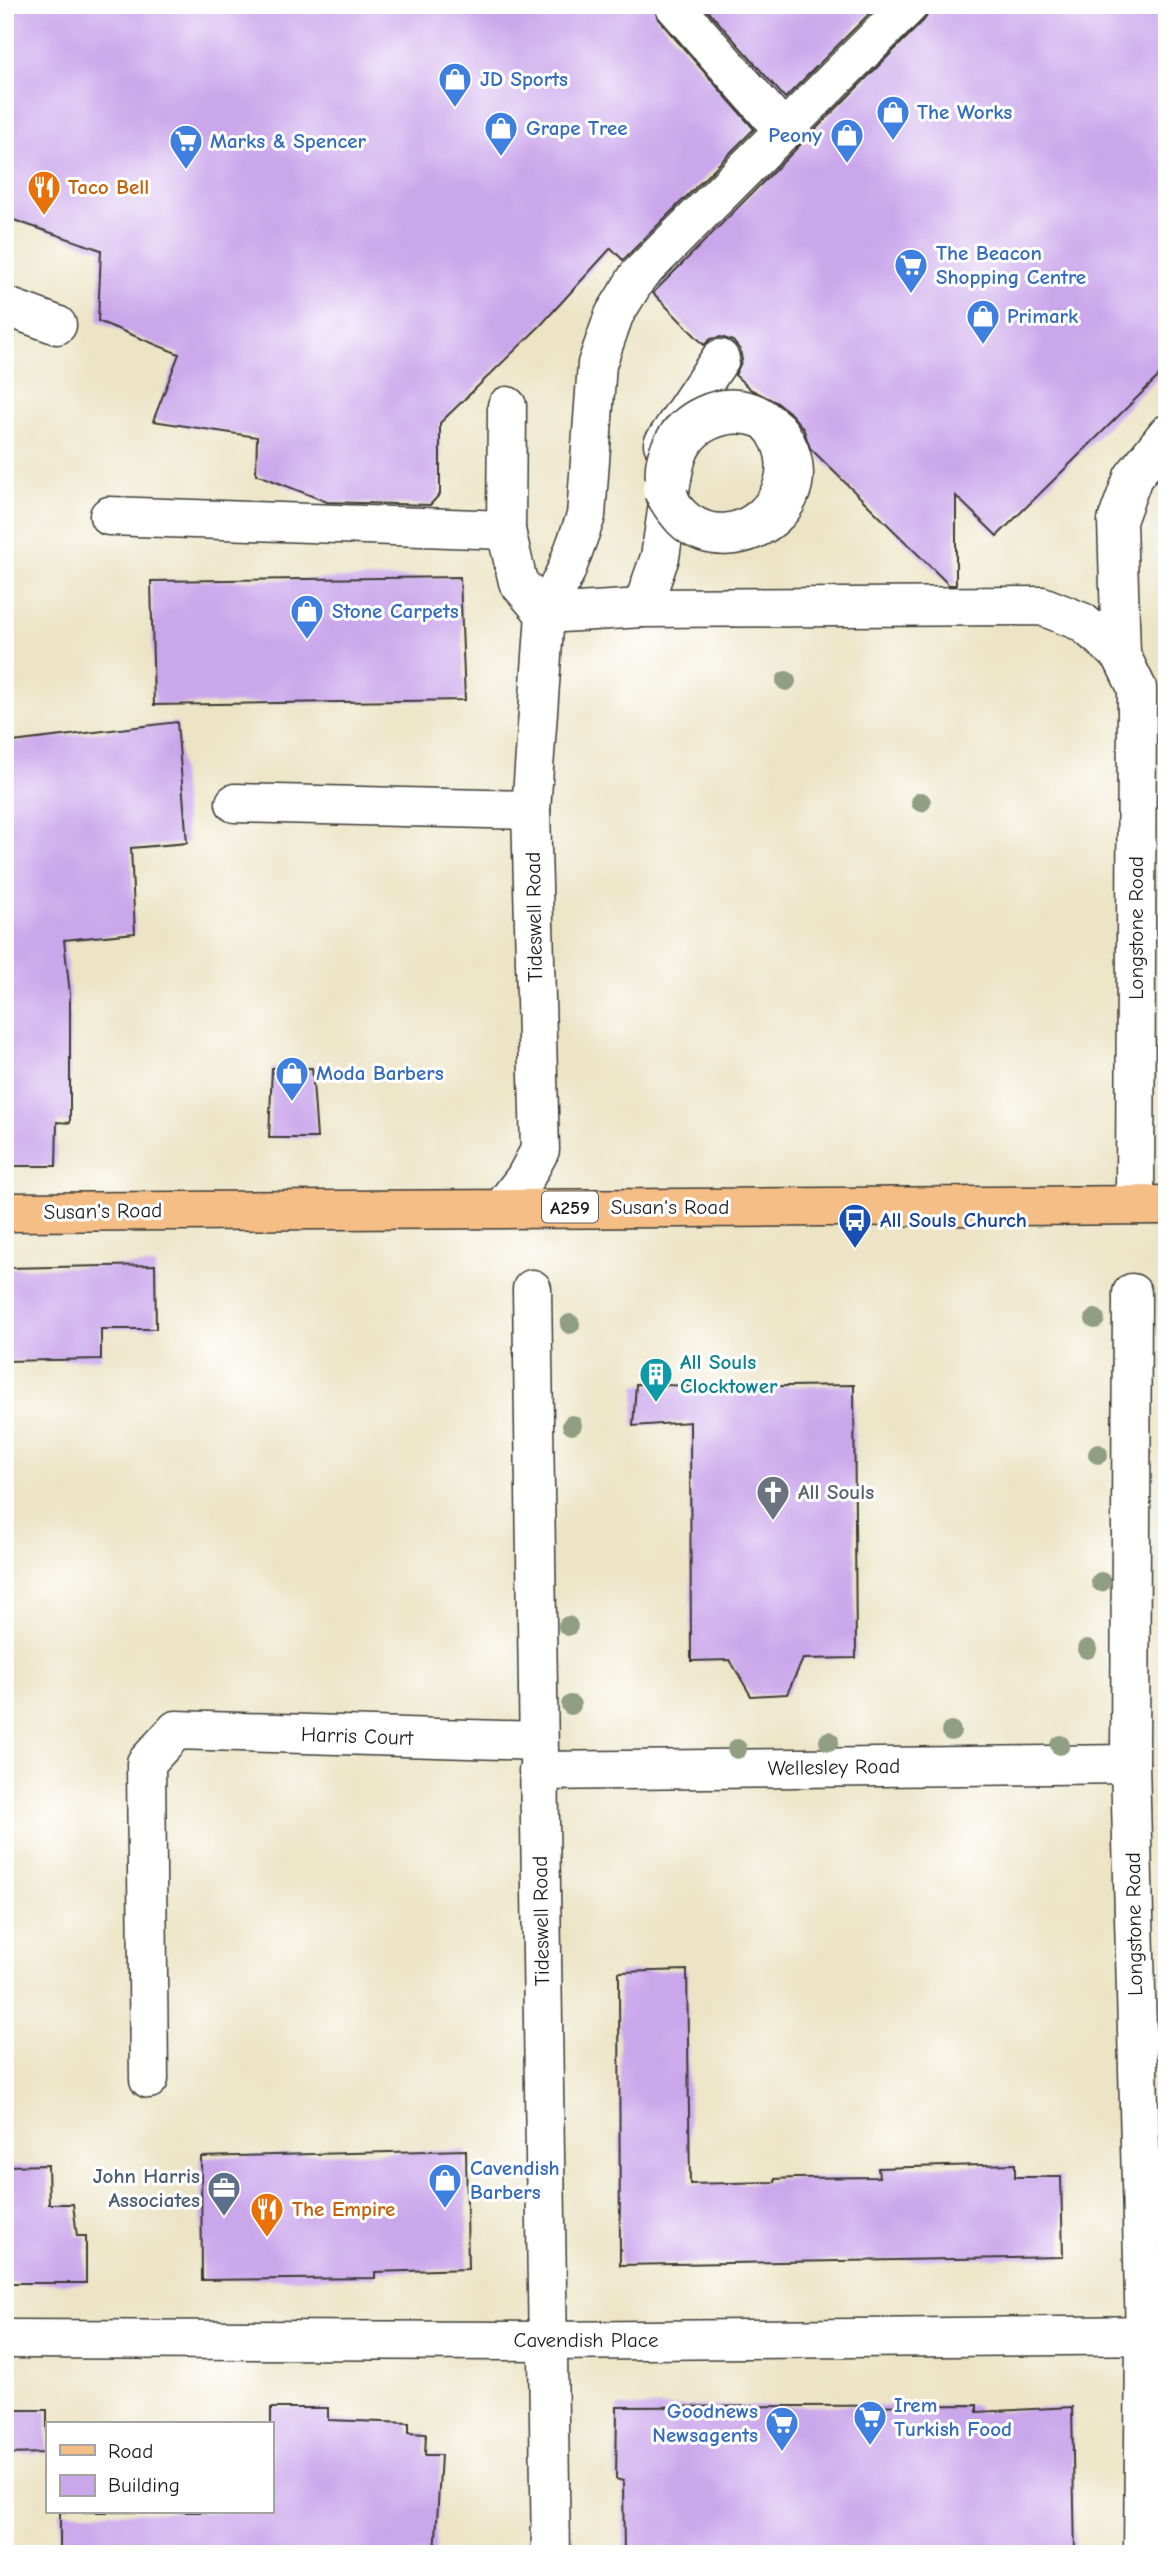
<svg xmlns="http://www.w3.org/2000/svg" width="1172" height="2559" viewBox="0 0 1172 2559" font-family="'Comic Neue',sans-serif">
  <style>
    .building { fill: #caa6eb }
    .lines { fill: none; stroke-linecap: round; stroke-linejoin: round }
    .minor-casing { stroke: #3b3a35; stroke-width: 41 }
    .major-casing { stroke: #3b3a35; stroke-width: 41 }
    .minor { stroke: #fff; stroke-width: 38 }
    .major { stroke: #f6be87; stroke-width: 38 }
    .minor-bridge-casing { stroke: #3b3a35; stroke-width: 41; stroke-linecap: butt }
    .minor-bridge { stroke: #fff; stroke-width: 38 }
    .tree { fill: #909e81 }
    .labels { text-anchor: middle; stroke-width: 6; stroke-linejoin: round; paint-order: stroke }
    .shield { fill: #fff; stroke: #606060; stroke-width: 2 }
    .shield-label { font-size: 19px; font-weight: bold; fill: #1c1c1c }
    .shop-label { font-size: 21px; font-weight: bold; fill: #366cbe; stroke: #fff; text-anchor: start }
    .food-label { font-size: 21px; font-weight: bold; fill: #c56008; stroke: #fff; text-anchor: start }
    .street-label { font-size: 21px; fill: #1c1c1c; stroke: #fff }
    .transit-label { font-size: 21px; font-weight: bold; fill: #164399; stroke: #fff; text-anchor: start }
    .culture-label { font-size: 21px; font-weight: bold; fill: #0d838f; stroke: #fff; text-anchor: start }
    .worship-label { font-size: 21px; font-weight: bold; fill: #5b616d; stroke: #fff; text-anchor: start }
    .service-label { font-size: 21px; font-weight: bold; fill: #4e5e75; stroke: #fff; text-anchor: end }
  </style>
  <rect width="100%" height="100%" fill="#fff"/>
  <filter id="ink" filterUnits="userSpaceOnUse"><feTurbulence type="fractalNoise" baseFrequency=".0143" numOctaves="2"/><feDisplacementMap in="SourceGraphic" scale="14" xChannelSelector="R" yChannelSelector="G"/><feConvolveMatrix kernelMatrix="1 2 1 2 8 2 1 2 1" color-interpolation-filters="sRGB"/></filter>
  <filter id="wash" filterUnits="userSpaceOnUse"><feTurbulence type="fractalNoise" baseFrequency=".00686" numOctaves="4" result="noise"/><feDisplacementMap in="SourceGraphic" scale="28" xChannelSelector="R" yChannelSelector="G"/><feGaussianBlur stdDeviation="1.57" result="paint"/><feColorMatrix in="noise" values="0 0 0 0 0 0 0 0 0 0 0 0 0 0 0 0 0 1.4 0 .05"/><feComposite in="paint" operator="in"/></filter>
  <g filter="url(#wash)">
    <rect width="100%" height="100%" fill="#ece4c5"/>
    <g id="blocks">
      <!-- building -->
      <g class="building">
        <path d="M 5,5 L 653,5 L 658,19 L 754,129 L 623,260 L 611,248 L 540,326 L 440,423 L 440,494 L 430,505 L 327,502 L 256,474 L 257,437 L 153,421 L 179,354 L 98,321 L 101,250 L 5,217 Z"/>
        <path d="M 703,5 L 878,5 L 785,98 Z"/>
        <path d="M 930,5 L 1167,5 L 1167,368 L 997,536 L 956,496 L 956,585 L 949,585 L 810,448 L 803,428 L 789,412 L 776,402 L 750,389 L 735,375 L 742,360 L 740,350 L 733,341 L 721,337 L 711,339 L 704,345 L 653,293 L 924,20 L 930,11 Z"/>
        <path d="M 460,577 L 465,700 L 154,705 L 151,581 Z"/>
        <path d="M 177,722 L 187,843 L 131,848 L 135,933 L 64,940 L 70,994 L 70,1123 L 57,1122 L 56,1166 L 5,1166 L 5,743 Z"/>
        <path d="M 272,1068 L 312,1068 L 317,1138 L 269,1138 Z"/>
        <path d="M 155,1265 L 156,1329 L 101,1329 L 101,1359 L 5,1361 L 5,1268 Z"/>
        <path d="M 636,1384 L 720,1387 L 854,1385 L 856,1658 L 803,1659 L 787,1694 L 751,1696 L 730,1660 L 691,1661 L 690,1422 L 633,1426 Z"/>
        <path d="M 687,1970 L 690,2184 L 775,2182 L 775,2179 L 795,2178 L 879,2177 L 878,2168 L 1015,2164 L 1015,2177 L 1061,2177 L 1063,2257 L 620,2265 L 619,1972 Z"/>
        <path d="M 466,2150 L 468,2269 L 375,2272 L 375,2278 L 202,2280 L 201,2157 Z"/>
        <path d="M 48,2165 L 49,2204 L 73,2204 L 77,2236 L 86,2236 L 86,2283 L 10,2283 L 10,2277 L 5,2277 L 5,2166 Z"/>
        <path d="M 977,2405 L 977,2412 L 1072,2407 L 1075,2554 L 1009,2554 L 1009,2551 L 926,2554 L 624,2554 L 623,2481 L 616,2479 L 617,2407 Z"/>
        <path d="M 271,2408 L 328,2408 L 328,2420 L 409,2423 L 409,2433 L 426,2434 L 425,2455 L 441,2455 L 435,2554 L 60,2554 L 60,2512 L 271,2512 Z"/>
        <path d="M 5,2410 L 47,2410 L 47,2453 L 5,2454 Z"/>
      </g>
    </g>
  </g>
  <g filter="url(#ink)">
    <use href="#blocks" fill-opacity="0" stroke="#3b3a35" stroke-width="2"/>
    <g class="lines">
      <defs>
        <g id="minor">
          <path d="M 674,5 L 784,131"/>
          <path d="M 5,306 L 57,325"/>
          <path d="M 507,406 L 506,530 L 518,582 L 545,614"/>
          <path d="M 663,444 L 720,359"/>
          <path d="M 109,516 L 506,530"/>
          <path d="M 642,608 L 660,557 L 672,478"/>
          <path d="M 545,614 L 642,608 L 1042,606 L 1082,622 L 1121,655 L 1137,688 L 1135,1205"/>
          <path d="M 1121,655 L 1117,521 L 1133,477 L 1167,434"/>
          <path d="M 235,803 L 531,810"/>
          <path d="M 502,1208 L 525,1178 L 540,1150 L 531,810 L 545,614 L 566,571 L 586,516 L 597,364 L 614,315 L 638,276 L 909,5"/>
          <path d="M 532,1289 L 551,2554"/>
          <path d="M 1132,1293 L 1130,1764 L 1145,2335 L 1143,2554"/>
          <path d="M 538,1771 L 1130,1764"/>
          <path d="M 149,2079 L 146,1763 L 176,1730 L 538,1741"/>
          <path d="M 5,2339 L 547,2341 L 1167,2335"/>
        </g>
        <path id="major" d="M 5,1212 L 1167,1205"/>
      </defs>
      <!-- minor casing -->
      <use href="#minor" class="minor-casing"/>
      <!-- major casing -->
      <use href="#major" class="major-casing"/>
      <!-- minor -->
      <use href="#minor" class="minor"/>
      <!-- major -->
      <use href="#major" class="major"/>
      <defs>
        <path id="minor-bridge" d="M 662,489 C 669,502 676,514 688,522 C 740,558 805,497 780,441 C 751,374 645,421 668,494 C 695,577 829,524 785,441 C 766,404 709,408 686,439 C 677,451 675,463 672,478"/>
      </defs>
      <!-- minor-bridge casing -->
      <use href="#minor-bridge" class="minor-bridge-casing"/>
      <!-- minor-bridge -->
      <use href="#minor-bridge" class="minor-bridge"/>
    </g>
    <!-- trees -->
    <g class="tree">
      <circle cx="786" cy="681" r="10"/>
      <circle cx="921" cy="802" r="10"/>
      <circle cx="1095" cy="1319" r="10"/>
      <circle cx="570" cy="1324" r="10"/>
      <circle cx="572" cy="1425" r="10"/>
      <circle cx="1098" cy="1454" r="10"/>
      <circle cx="1101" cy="1582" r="10"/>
      <circle cx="568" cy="1626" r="10"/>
      <circle cx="1087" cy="1649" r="10"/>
      <circle cx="571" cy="1705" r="10"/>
      <circle cx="951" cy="1731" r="10"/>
      <circle cx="829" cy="1741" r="10"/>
      <circle cx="1060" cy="1745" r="10"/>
      <circle cx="737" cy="1749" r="10"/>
    </g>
  </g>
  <!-- icons -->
  <defs>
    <symbol id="shop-pin" viewBox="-11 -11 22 30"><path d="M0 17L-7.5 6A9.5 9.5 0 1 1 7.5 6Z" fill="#3f7fe0" stroke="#fff"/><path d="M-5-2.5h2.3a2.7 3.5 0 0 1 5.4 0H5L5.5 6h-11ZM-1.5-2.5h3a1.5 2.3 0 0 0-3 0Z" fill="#fff"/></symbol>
    <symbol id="supermarket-pin" viewBox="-11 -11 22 30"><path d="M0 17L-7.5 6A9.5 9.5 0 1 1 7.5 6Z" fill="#3f7fe0" stroke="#fff"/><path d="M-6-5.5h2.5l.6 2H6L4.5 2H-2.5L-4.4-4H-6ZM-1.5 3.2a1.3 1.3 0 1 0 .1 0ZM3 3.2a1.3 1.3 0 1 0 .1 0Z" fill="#fff"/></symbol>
    <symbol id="restaurant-pin" viewBox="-11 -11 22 30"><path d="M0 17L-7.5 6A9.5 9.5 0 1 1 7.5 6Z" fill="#e8710a" stroke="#fff"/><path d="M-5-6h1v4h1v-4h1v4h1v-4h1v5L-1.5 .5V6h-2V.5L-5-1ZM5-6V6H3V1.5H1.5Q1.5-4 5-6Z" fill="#fff"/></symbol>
    <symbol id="bus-pin" viewBox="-11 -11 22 30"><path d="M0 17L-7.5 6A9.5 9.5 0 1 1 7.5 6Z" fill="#1a4fb4" stroke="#fff"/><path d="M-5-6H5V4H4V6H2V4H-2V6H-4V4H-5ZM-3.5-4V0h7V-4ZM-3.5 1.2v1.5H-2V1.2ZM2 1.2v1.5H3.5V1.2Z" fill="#fff"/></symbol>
    <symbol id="building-pin" viewBox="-11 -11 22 30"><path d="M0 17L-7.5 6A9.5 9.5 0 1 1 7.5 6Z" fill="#0f9aa8" stroke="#fff"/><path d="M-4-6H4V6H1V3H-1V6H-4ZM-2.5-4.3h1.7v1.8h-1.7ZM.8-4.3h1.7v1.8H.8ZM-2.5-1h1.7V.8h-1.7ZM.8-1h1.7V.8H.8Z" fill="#fff"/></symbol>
    <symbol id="church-pin" viewBox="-11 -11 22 30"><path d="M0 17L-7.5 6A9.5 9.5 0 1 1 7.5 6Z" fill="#6b7280" stroke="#fff"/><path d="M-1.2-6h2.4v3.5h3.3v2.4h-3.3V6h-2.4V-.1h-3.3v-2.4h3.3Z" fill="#fff"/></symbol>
    <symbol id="office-pin" viewBox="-11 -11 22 30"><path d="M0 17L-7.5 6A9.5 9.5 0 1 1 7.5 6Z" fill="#5c6f8a" stroke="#fff"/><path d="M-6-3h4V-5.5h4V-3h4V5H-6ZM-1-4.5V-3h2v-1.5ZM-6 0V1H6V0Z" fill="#fff"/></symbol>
  </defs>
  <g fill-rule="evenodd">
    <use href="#shop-pin" x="436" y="60" width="38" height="52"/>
    <use href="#shop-pin" x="874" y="93" width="38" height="52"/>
    <use href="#shop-pin" x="482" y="109" width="38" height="52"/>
    <use href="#shop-pin" x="828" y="116" width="38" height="52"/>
    <use href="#supermarket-pin" x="167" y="122" width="38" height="52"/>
    <use href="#restaurant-pin" x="25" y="168" width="38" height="52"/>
    <use href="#supermarket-pin" x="892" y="246" width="38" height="52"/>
    <use href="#shop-pin" x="964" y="297" width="38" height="52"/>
    <use href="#shop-pin" x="288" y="592" width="38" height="52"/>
    <use href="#shop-pin" x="273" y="1054" width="38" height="52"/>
    <use href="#bus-pin" x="836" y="1201" width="38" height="52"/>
    <use href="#building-pin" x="637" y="1355" width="38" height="52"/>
    <use href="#church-pin" x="754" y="1473" width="38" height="52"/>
    <use href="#shop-pin" x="426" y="2161" width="38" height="52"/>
    <use href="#office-pin" x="205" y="2169" width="38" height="52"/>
    <use href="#restaurant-pin" x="248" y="2190" width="38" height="52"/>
    <use href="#supermarket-pin" x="851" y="2398" width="38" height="52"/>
    <use href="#supermarket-pin" x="763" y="2404" width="38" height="52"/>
  </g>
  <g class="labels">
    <!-- shield labels -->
    <rect class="shield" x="542" y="1191.5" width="56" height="31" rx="5"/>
    <g class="shield-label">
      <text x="570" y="1214">A259</text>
    </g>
    <!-- shop labels -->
    <g class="shop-label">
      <text x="480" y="86">JD Sports</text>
      <text x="917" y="119">The Works</text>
      <text x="526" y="135">Grape Tree</text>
      <text x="822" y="142" text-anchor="end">Peony</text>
      <text x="210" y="148">Marks &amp; Spencer</text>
      <text x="936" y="260">The Beacon<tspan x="936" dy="24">Shopping Centre</tspan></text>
      <text x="1007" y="323">Primark</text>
      <text x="332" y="618">Stone Carpets</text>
      <text x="316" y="1080">Moda Barbers</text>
      <text x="470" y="2175">Cavendish<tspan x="470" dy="24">Barbers</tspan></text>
      <text x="894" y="2412">Irem<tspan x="894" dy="24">Turkish Food</tspan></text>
      <text x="758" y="2418" text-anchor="end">Goodnews<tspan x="758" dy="24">Newsagents</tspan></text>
    </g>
    <!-- food labels -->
    <g class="food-label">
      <text x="68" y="194">Taco Bell</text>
      <text x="292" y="2216">The Empire</text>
    </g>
    <!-- street labels -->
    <g class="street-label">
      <text transform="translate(534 917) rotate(-91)" y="7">Tideswell Road</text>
      <text transform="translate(1136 928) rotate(-90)" y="7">Longstone Road</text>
      <text x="670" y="1214">Susan's Road</text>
      <text transform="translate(103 1211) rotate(-1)" y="7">Susan's Road</text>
      <text transform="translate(357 1736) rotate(2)" y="7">Harris Court</text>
      <text transform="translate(834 1767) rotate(-1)" y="7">Wellesley Road</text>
      <text transform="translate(541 1921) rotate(-91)" y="7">Tideswell Road</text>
      <text transform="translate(1134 1924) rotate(-91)" y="7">Longstone Road</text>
      <text x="586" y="2347">Cavendish Place</text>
    </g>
    <!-- transit labels -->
    <g class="transit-label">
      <text x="880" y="1227">All Souls Church</text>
    </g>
    <!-- culture labels -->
    <g class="culture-label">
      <text x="680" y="1369">All Souls<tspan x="680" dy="24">Clocktower</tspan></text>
    </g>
    <!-- worship labels -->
    <g class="worship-label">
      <text x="798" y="1499">All Souls</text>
    </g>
    <!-- service labels -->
    <g class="service-label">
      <text x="200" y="2183">John Harris<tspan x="200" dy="24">Associates</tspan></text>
    </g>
  </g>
  <!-- margin -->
  <rect width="1172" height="2559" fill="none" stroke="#fff" stroke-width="28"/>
  <!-- legend -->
  <rect x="46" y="2422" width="228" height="91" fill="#ffffff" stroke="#a4a4a4" stroke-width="2"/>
  <rect x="60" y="2445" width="35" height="10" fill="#f6be87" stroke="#a4a4a4" stroke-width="2"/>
  <text x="108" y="2458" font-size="21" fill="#1c1c1c">Road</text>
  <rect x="60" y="2475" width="35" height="21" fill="#caa6eb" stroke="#a4a4a4" stroke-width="2"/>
  <text x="108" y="2492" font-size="21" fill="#1c1c1c">Building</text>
</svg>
